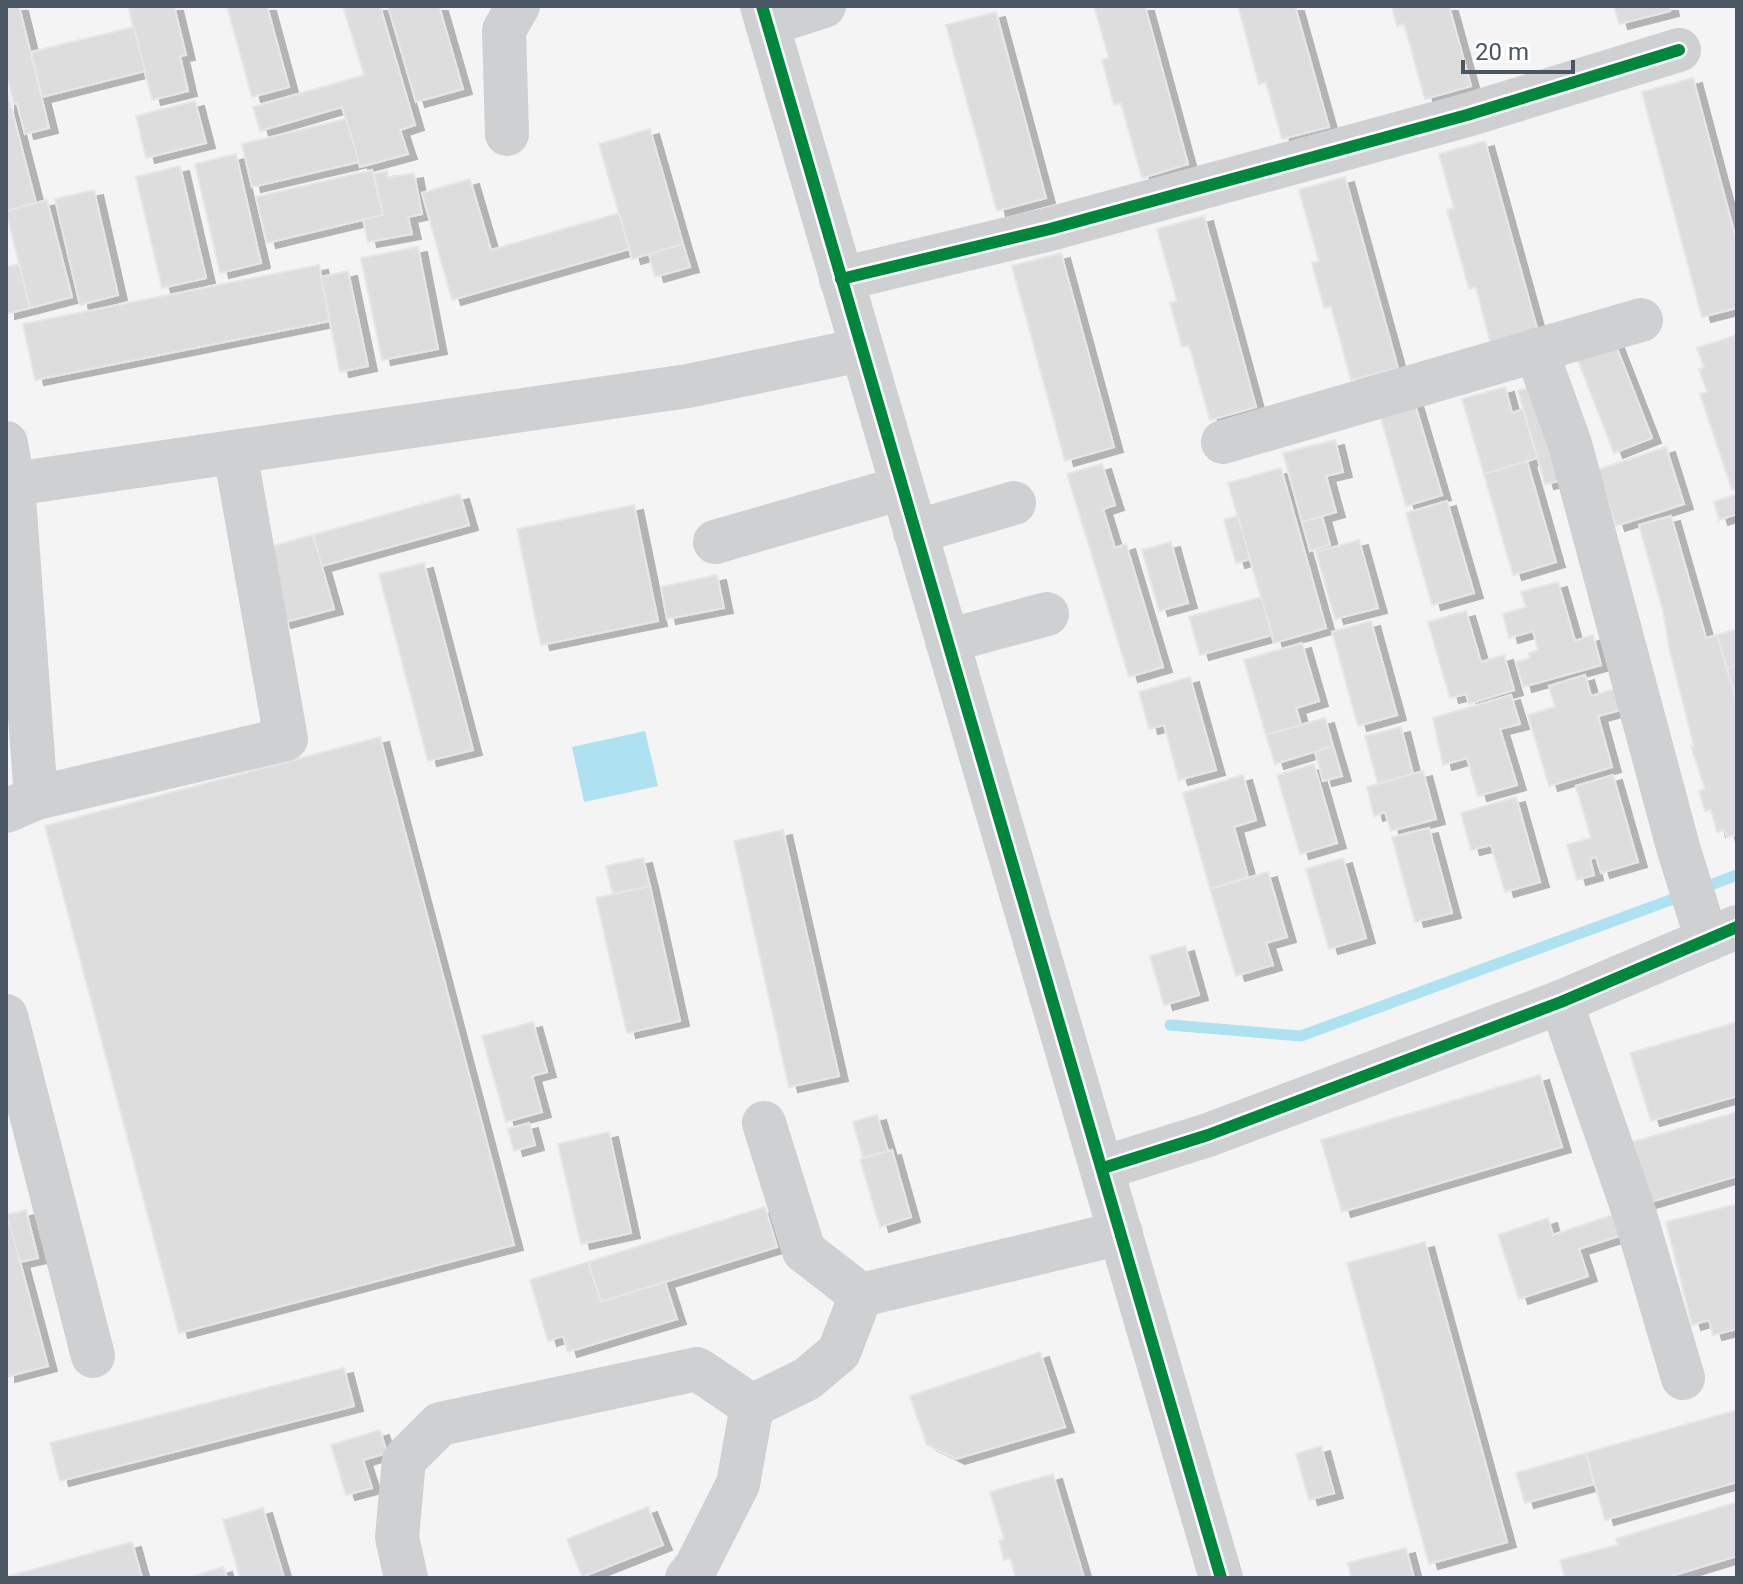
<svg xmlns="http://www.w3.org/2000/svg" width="1743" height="1584" viewBox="0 0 1743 1584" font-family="Roboto,sans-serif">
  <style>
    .water { fill: #aee2f0 }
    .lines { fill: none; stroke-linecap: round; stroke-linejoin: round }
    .stream { stroke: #aee2f0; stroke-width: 11 }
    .building { fill: #ddddde; stroke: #e5e6e7; stroke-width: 2; filter: url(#shadow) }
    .minor { stroke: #ced0d2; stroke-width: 44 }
    .cycleway-casing { stroke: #fff; stroke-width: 17 }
    .cycleway { stroke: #00873e; stroke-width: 12 }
  </style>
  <defs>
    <filter id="shadow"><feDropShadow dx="9" dy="5" stdDeviation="0" flood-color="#0004"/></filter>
  </defs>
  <rect width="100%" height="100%" fill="#f4f4f4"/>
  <!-- water -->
  <path class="water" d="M 645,731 L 658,786 L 584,802 L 572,747 Z"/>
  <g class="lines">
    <!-- stream -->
    <g class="stream">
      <path d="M 1700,889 L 1737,875"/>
      <path d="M 1170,1025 L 1301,1036 L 1684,895"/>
    </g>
  </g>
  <!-- building -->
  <g class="building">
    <path d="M 6,6 L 19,6 L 49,128 L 25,134 L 17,103 L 14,104 L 6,72 Z"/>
    <path d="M 128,6 L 174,6 L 186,55 L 180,56 L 188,91 L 152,100 Z"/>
    <path d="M 227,6 L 267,6 L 289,87 L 252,97 Z"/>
    <path d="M 343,6 L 380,6 L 415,125 L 400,130 L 408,154 L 360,167 L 342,107 L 260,131 L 253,107 L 364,75 Z"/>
    <path d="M 388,6 L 439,6 L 463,89 L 416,102 Z"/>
    <path d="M 1094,6 L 1145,6 L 1188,164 L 1142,178 L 1121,103 L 1114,105 L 1102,60 L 1109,58 Z"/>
    <path d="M 1238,6 L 1295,6 L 1329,127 L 1282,139 L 1266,82 L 1259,84 Z"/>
    <path d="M 1392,6 L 1449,6 L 1471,86 L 1425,99 L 1404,24 L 1397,26 Z"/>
    <path d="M 1614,6 L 1669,6 L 1670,11 L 1619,24 Z"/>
    <path d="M 996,12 L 1046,198 L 997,211 L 946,25 Z"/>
    <path d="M 134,27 L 145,71 L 42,97 L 31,52 Z"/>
    <path d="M 1693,78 L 1737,243 L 1737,308 L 1702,317 L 1642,92 Z"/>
    <path d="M 6,87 L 36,203 L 6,211 Z"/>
    <path d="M 195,101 L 206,143 L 146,158 L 136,116 Z"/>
    <path d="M 346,119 L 359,162 L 252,187 L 242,144 Z"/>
    <path d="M 650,129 L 683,244 L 632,259 L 599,144 Z"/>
    <path d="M 1485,141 L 1538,332 L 1491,345 L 1476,287 L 1469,289 L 1447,210 L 1454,208 L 1439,154 Z"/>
    <path d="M 236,154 L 261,263 L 220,273 L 195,164 Z"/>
    <path d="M 180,166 L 206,278 L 162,288 L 136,177 Z"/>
    <path d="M 372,170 L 383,215 L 267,243 L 256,197 Z"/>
    <path d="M 387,171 L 388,178 L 414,173 L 422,214 L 408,217 L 412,234 L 368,242 L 363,219 L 383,215 L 374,174 Z"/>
    <path d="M 1345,177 L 1398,368 L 1351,380 L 1331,306 L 1324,308 L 1312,263 L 1319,261 L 1299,190 Z"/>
    <path d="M 470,179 L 491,250 L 619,213 L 629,249 L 452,300 L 422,193 Z"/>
    <path d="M 94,190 L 118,295 L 80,305 L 55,199 Z"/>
    <path d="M 47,200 L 72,297 L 30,308 L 6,211 Z"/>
    <path d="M 1204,216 L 1256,407 L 1210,420 L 1189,345 L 1182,347 L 1170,303 L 1177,301 L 1157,229 Z"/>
    <path d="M 683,244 L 690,267 L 655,277 L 649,254 Z"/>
    <path d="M 418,247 L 438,349 L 382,360 L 361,258 Z"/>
    <path d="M 1061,253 L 1114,447 L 1065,461 L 1012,266 Z"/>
    <path d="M 19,264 L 30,308 L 6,314 L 6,267 Z"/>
    <path d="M 319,265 L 330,321 L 35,380 L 23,324 Z"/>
    <path d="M 348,271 L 368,366 L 340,372 L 321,277 Z"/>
    <path d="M 1737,335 L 1737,489 L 1732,490 L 1700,394 L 1707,392 L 1699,369 L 1704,367 L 1697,348 Z"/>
    <path d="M 1615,343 L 1652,438 L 1614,453 L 1577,358 Z"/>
    <path d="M 1535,386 L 1562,480 L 1545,484 L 1518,391 Z"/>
    <path d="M 1505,387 L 1512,413 L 1523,409 L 1537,458 L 1484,474 L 1462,399 Z"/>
    <path d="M 1414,401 L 1442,495 L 1406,506 L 1379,411 Z"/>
    <path d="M 1335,440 L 1343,472 L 1326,476 L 1336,512 L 1302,522 L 1283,453 Z"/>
    <path d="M 1666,447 L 1684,504 L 1616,526 L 1597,470 Z"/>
    <path d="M 1527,461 L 1556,562 L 1513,575 L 1484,474 Z"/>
    <path d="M 1102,464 L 1115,505 L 1103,509 L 1115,548 L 1126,544 L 1163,667 L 1129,677 L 1067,474 Z"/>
    <path d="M 1281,468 L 1326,628 L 1274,643 L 1228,483 Z"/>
    <path d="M 460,494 L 469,525 L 322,566 L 313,535 Z"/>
    <path d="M 1737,494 L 1737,514 L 1719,520 L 1714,502 Z"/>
    <path d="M 1447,501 L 1474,593 L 1432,605 L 1406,513 Z"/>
    <path d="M 634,505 L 658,621 L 541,645 L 517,529 Z"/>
    <path d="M 1238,516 L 1250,559 L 1236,563 L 1224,520 Z"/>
    <path d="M 1322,516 L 1330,545 L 1310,551 L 1302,522 Z"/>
    <path d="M 1671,516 L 1706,638 L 1717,635 L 1737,704 L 1737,835 L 1727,837 L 1725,830 L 1717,832 L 1711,810 L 1705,811 L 1699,791 L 1705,789 L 1691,746 L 1694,746 L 1670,652 L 1663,611 L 1639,525 Z"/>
    <path d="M 313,535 L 334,609 L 282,623 L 262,549 Z"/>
    <path d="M 1359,540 L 1378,608 L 1335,619 L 1316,552 Z"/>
    <path d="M 1171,542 L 1188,603 L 1159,611 L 1142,550 Z"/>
    <path d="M 424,563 L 473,750 L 428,761 L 379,574 Z"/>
    <path d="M 717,575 L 724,608 L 667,619 L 661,587 Z"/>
    <path d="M 1558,582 L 1575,641 L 1593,635 L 1601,665 L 1523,687 L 1516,662 L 1530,658 L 1529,653 L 1538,650 L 1533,631 L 1509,638 L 1503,614 L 1526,607 L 1521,592 Z"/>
    <path d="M 1261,597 L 1272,635 L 1200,655 L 1189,617 Z"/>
    <path d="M 1466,611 L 1481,662 L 1504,655 L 1514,690 L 1469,704 L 1466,694 L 1450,698 L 1428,622 Z"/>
    <path d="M 1371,621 L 1397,715 L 1358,726 L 1332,632 Z"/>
    <path d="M 1737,629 L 1737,665 L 1727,668 L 1717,635 Z"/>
    <path d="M 1302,643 L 1319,701 L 1296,708 L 1301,725 L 1266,735 L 1244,660 Z"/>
    <path d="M 1737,665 L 1737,692 L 1734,693 L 1727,668 Z"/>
    <path d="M 1585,675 L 1591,696 L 1621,687 L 1628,708 L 1598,716 L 1612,767 L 1549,786 L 1528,715 L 1555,707 L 1549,686 Z"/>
    <path d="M 1190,677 L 1216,770 L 1179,780 L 1164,725 L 1149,729 L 1139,692 Z"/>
    <path d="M 1511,695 L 1520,724 L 1500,729 L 1517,785 L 1478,796 L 1467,758 L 1443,765 L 1433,718 Z"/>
    <path d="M 1325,718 L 1333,746 L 1275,764 L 1266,735 Z"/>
    <path d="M 1401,727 L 1413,774 L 1378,784 L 1365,736 Z"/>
    <path d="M 380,737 L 514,1245 L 179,1333 L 45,826 Z"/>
    <path d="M 1333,746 L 1342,776 L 1323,781 L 1315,752 Z"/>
    <path d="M 1314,764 L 1337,843 L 1300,854 L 1277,775 Z"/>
    <path d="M 1423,771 L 1436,819 L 1391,831 L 1385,812 L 1374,816 L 1367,787 Z"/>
    <path d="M 1243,775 L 1256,820 L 1234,827 L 1248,877 L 1210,889 L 1183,793 Z"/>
    <path d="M 1613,775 L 1638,862 L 1601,873 L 1596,857 L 1590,859 L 1594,875 L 1577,880 L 1567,845 L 1591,838 L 1576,786 Z"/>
    <path d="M 1516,797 L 1540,882 L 1505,892 L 1491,845 L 1471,850 L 1461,813 Z"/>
    <path d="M 1429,828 L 1452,913 L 1415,922 L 1392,837 Z"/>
    <path d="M 783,830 L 839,1076 L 789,1087 L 734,841 Z"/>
    <path d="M 643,858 L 650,886 L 613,895 L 606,866 Z"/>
    <path d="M 1343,858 L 1366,938 L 1329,949 L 1306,869 Z"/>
    <path d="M 1268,872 L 1287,937 L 1266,943 L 1273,965 L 1236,976 L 1210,889 Z"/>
    <path d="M 650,886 L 680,1021 L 627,1033 L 596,898 Z"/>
    <path d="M 1185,946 L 1199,995 L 1164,1005 L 1150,956 Z"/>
    <path d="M 533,1022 L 547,1072 L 532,1076 L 542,1112 L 506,1122 L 482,1036 Z"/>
    <path d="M 1737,1022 L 1737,1096 L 1651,1121 L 1630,1053 Z"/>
    <path d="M 1540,1075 L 1562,1147 L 1342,1212 L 1321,1140 Z"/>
    <path d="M 1737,1112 L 1737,1176 L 1647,1203 L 1629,1143 Z"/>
    <path d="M 877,1115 L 888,1151 L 863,1158 L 853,1122 Z"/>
    <path d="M 529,1123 L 535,1145 L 514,1151 L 508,1129 Z"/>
    <path d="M 609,1132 L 631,1233 L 581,1244 L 558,1144 Z"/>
    <path d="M 892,1150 L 911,1217 L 880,1227 L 860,1159 Z"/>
    <path d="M 1737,1204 L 1737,1329 L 1713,1335 L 1709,1320 L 1692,1325 L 1666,1222 Z"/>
    <path d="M 765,1207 L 777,1247 L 601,1302 L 588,1262 Z"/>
    <path d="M 6,1209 L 48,1366 L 6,1377 Z"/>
    <path d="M 26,1210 L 38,1258 L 20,1262 L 7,1215 Z"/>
    <path d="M 1615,1214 L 1622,1235 L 1579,1249 L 1588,1276 L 1519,1299 L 1498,1235 L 1548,1218 L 1553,1235 Z"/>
    <path d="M 1425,1242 L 1507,1542 L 1429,1564 L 1347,1263 Z"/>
    <path d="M 588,1262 L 601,1302 L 665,1282 L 677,1319 L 568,1352 L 563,1336 L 548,1341 L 530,1280 Z"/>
    <path d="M 1040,1352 L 1065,1427 L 956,1459 L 927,1445 L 910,1396 Z"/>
    <path d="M 344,1368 L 354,1406 L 60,1481 L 50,1443 Z"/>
    <path d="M 1737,1410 L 1737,1482 L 1605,1520 L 1586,1453 Z"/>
    <path d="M 380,1430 L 387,1453 L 363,1460 L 372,1488 L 346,1495 L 331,1445 Z"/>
    <path d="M 1321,1446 L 1334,1493 L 1309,1500 L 1296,1454 Z"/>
    <path d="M 1586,1453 L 1594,1484 L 1525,1503 L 1516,1473 Z"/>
    <path d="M 1053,1474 L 1084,1578 L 1016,1578 L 1010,1558 L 1004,1560 L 999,1541 L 1004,1539 L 990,1492 Z"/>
    <path d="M 1737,1502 L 1737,1556 L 1665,1578 L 1565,1578 L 1560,1560 L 1618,1545 L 1616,1539 Z"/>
    <path d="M 648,1507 L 663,1545 L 582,1577 L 567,1539 Z"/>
    <path d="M 263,1508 L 284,1578 L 240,1578 L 223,1520 Z"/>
    <path d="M 132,1542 L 142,1578 L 6,1578 L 6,1577 Z"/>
    <path d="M 1406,1548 L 1414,1578 L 1351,1578 L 1348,1563 Z"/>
    <path d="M 223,1567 L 227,1578 L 188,1578 Z"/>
  </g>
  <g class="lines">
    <!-- minor -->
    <g class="minor">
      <path d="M 762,6 L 1221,1578"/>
      <path d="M 767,24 L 824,6"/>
      <path d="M 507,134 L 504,30 L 518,6"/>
      <path d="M 841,279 L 1050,229 L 1467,115 L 1679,50"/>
      <path d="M 1536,350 L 1570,444 L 1678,847 L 1707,940"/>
      <path d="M 1223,442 L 1641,320"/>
      <path d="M 6,443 L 13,484 L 36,798 L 6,811"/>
      <path d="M 6,485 L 688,386 L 861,350"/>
      <path d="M 915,532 L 1014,503"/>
      <path d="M 715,542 L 902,488"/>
      <path d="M 947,641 L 1047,614"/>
      <path d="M 36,798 L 286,739 L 235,452"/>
      <path d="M 1561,1002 L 1635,1215 L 1683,1378"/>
      <path d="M 6,1016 L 93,1356"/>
      <path d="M 764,1123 L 804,1251 L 861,1295"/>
      <path d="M 1103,1168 L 1208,1135 L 1561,1002 L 1737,927"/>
      <path d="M 752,1406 L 807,1379 L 839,1352 L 861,1295 L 1121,1233"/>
      <path d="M 406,1578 L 397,1537 L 404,1460 L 440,1424 L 697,1369 L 752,1406"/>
      <path d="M 687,1578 L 696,1567 L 738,1484 L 752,1406"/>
    </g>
    <defs>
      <g id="cycleway">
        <path d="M 762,6 L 1221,1578"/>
        <path d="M 841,279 L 1050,229 L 1467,115 L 1679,50"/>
        <path d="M 1103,1168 L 1208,1135 L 1561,1002 L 1737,927"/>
      </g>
    </defs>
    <!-- cycleway casing -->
    <use href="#cycleway" class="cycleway-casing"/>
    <!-- cycleway -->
    <use href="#cycleway" class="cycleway"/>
  </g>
  <!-- border -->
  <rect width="1743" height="1584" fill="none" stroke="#4a5661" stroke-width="16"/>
  <!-- scale -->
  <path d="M1463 60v12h110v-12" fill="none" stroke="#4a5661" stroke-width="4"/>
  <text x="1475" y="60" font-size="24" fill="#4a5661" stroke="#ffffff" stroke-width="6" paint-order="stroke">20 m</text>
</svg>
